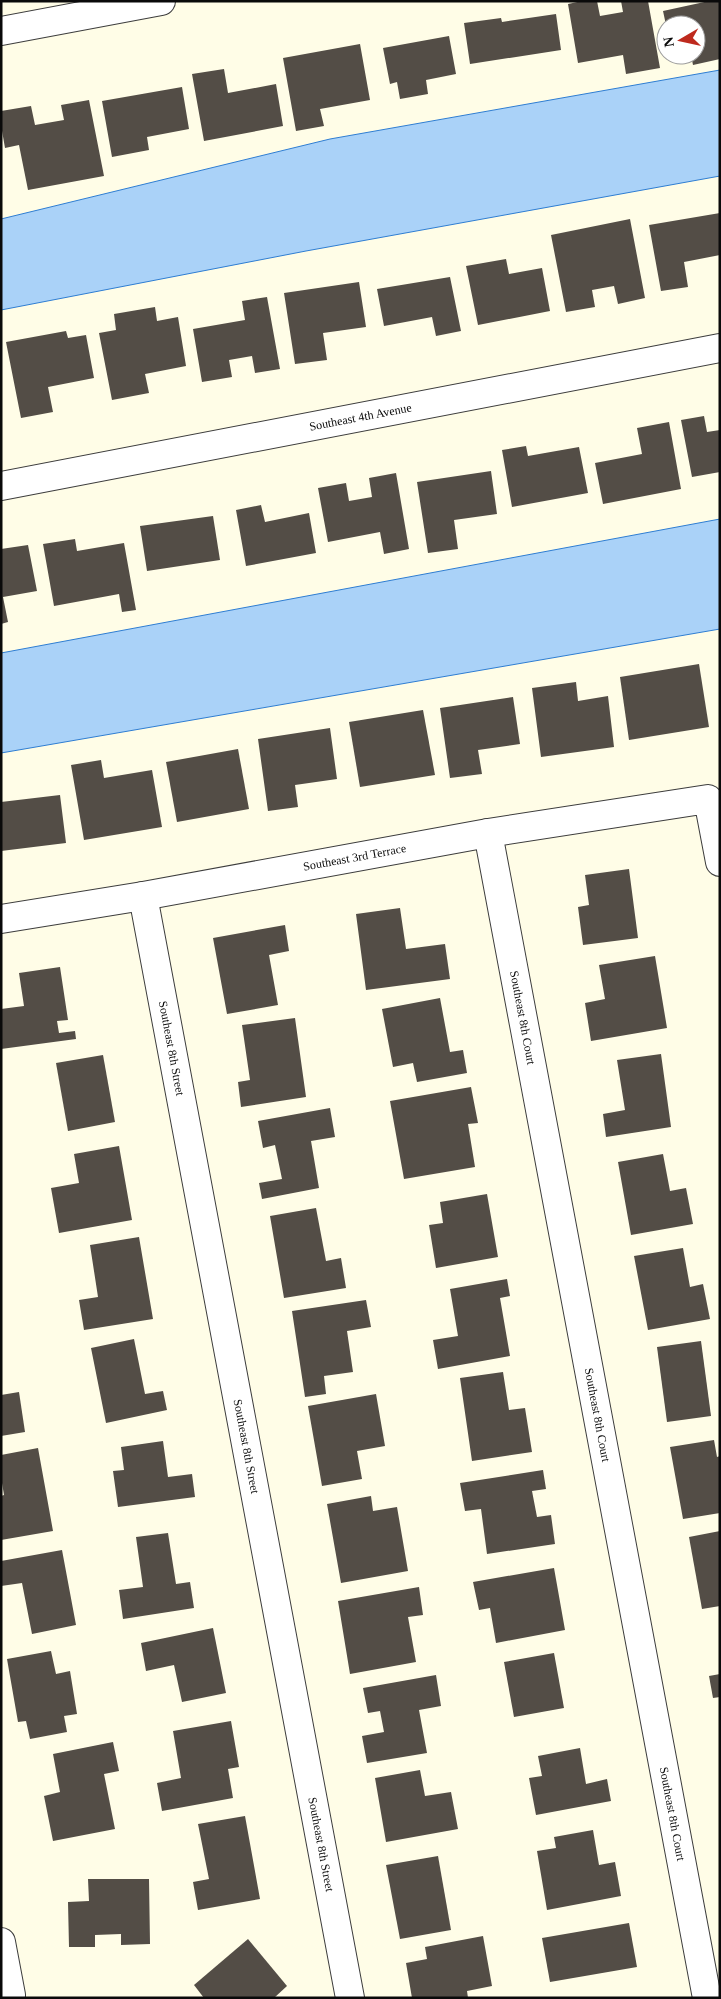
<svg xmlns="http://www.w3.org/2000/svg" width="721" height="1999" viewBox="0 0 721 1999" font-family="Georgia,serif">
  <style>
    .water { fill: #aad2f8; stroke: #2e7dd2 }
    .building { fill: #534d46 }
    .lines { fill: none; stroke-linecap: round; stroke-linejoin: round }
    .minor-casing { stroke: #3d3d3d; stroke-width: 30 }
    .minor { stroke: #fff; stroke-width: 28 }
    .labels { text-anchor: middle; stroke-width: 5; stroke-linejoin: round; paint-order: stroke }
    .street-label { font-size: 12px; fill: #0a0a0a; stroke: #fff }
  </style>
  <rect width="100%" height="100%" fill="#fffde7"/>
  <!-- water -->
  <g class="water">
    <path d="M 720,70 L 720,176 L 306,251 L 1,310 L 1,219 L 330,139 Z"/>
    <path d="M 720,519 L 720,629 L 1,753 L 1,653 Z"/>
  </g>
  <!-- building -->
  <g class="building">
    <path d="M 582,1 L 597,1 L 600,16 L 623,12 L 621,1 L 648,1 L 660,68 L 626,74 L 623,55 L 578,63 L 568,4 Z"/>
    <path d="M 709,1 L 720,1 L 720,59 L 693,65 L 691,55 L 696,55 L 696,25 L 666,25 L 663,11 Z"/>
    <path d="M 556,14 L 561,50 L 470,64 L 464,23 L 501,18 L 502,22 Z"/>
    <path d="M 449,36 L 456,74 L 426,80 L 428,94 L 400,99 L 397,82 L 390,84 L 383,48 Z"/>
    <path d="M 360,44 L 370,100 L 320,109 L 324,126 L 296,131 L 283,58 Z"/>
    <path d="M 224,69 L 228,93 L 276,84 L 283,126 L 204,141 L 192,74 Z"/>
    <path d="M 182,87 L 189,129 L 147,137 L 149,150 L 112,157 L 102,101 Z"/>
    <path d="M 89,100 L 104,176 L 28,190 L 19,145 L 5,148 L 1,125 L 1,111 L 31,106 L 35,125 L 64,120 L 61,105 Z"/>
    <path d="M 720,213 L 720,255 L 684,262 L 688,287 L 661,291 L 649,225 Z"/>
    <path d="M 630,219 L 645,298 L 618,304 L 614,286 L 592,290 L 595,307 L 566,312 L 551,235 Z"/>
    <path d="M 506,259 L 509,274 L 542,268 L 550,311 L 478,325 L 466,266 Z"/>
    <path d="M 450,277 L 461,331 L 436,336 L 432,317 L 384,326 L 377,289 Z"/>
    <path d="M 359,282 L 366,327 L 323,333 L 327,360 L 295,364 L 284,293 Z"/>
    <path d="M 267,297 L 280,369 L 255,373 L 252,356 L 229,360 L 232,377 L 202,382 L 193,329 L 245,320 L 242,301 Z"/>
    <path d="M 155,307 L 157,321 L 178,317 L 186,366 L 145,374 L 149,393 L 112,400 L 99,333 L 116,330 L 114,314 Z"/>
    <path d="M 66,331 L 68,338 L 86,335 L 94,378 L 48,387 L 53,412 L 21,418 L 6,342 Z"/>
    <path d="M 704,416 L 707,432 L 720,430 L 720,472 L 692,477 L 681,420 Z"/>
    <path d="M 669,422 L 681,489 L 603,504 L 595,463 L 642,454 L 637,428 Z"/>
    <path d="M 526,446 L 528,456 L 579,447 L 588,493 L 512,507 L 502,450 Z"/>
    <path d="M 491,471 L 497,514 L 454,520 L 458,549 L 428,553 L 417,482 Z"/>
    <path d="M 396,473 L 409,549 L 384,554 L 380,532 L 328,542 L 318,488 L 346,483 L 349,501 L 372,497 L 369,478 Z"/>
    <path d="M 261,505 L 265,522 L 309,513 L 316,553 L 246,566 L 236,510 Z"/>
    <path d="M 213,516 L 220,560 L 147,571 L 140,526 Z"/>
    <path d="M 75,539 L 77,551 L 124,543 L 136,610 L 122,612 L 119,594 L 54,606 L 43,544 Z"/>
    <path d="M 28,545 L 37,591 L 3,597 L 8,622 L 1,624 L 1,549 Z"/>
    <path d="M 699,664 L 709,727 L 629,740 L 620,677 Z"/>
    <path d="M 576,682 L 578,701 L 608,696 L 614,747 L 541,757 L 532,688 Z"/>
    <path d="M 513,697 L 520,744 L 478,750 L 482,774 L 450,778 L 440,708 Z"/>
    <path d="M 423,710 L 435,775 L 360,787 L 349,722 Z"/>
    <path d="M 330,728 L 337,779 L 295,785 L 298,807 L 268,811 L 258,739 Z"/>
    <path d="M 238,749 L 249,809 L 177,822 L 166,762 Z"/>
    <path d="M 101,760 L 104,778 L 152,770 L 162,827 L 84,840 L 71,765 Z"/>
    <path d="M 60,795 L 66,843 L 1,851 L 1,802 Z"/>
    <path d="M 629,869 L 638,938 L 583,945 L 578,907 L 589,905 L 585,875 Z"/>
    <path d="M 400,908 L 406,949 L 445,944 L 450,979 L 366,990 L 356,914 Z"/>
    <path d="M 285,925 L 289,951 L 269,955 L 278,1005 L 227,1014 L 213,938 Z"/>
    <path d="M 655,956 L 667,1028 L 591,1041 L 585,1003 L 605,999 L 599,965 Z"/>
    <path d="M 60,967 L 68,1020 L 57,1021 L 59,1033 L 75,1031 L 76,1039 L 1,1049 L 1,1009 L 24,1006 L 19,973 Z"/>
    <path d="M 440,998 L 450,1052 L 463,1050 L 467,1073 L 417,1082 L 413,1063 L 393,1067 L 382,1009 Z"/>
    <path d="M 295,1018 L 306,1097 L 241,1107 L 238,1082 L 250,1080 L 242,1025 Z"/>
    <path d="M 661,1054 L 671,1127 L 606,1137 L 603,1114 L 625,1110 L 617,1060 Z"/>
    <path d="M 103,1055 L 115,1122 L 68,1131 L 56,1063 Z"/>
    <path d="M 471,1087 L 478,1123 L 468,1124 L 475,1167 L 404,1179 L 390,1101 Z"/>
    <path d="M 330,1108 L 335,1137 L 311,1141 L 319,1188 L 262,1199 L 259,1183 L 282,1179 L 275,1145 L 263,1148 L 258,1121 Z"/>
    <path d="M 119,1146 L 132,1220 L 59,1233 L 51,1188 L 79,1183 L 74,1154 Z"/>
    <path d="M 663,1154 L 670,1191 L 686,1188 L 693,1224 L 631,1235 L 618,1162 Z"/>
    <path d="M 487,1194 L 498,1257 L 436,1268 L 429,1225 L 443,1223 L 440,1202 Z"/>
    <path d="M 316,1208 L 326,1261 L 341,1258 L 346,1288 L 284,1298 L 270,1216 Z"/>
    <path d="M 139,1237 L 153,1319 L 84,1330 L 79,1300 L 98,1297 L 90,1245 Z"/>
    <path d="M 683,1248 L 690,1287 L 703,1284 L 710,1319 L 648,1330 L 634,1256 Z"/>
    <path d="M 507,1279 L 510,1296 L 500,1298 L 510,1356 L 438,1369 L 433,1340 L 458,1336 L 450,1289 Z"/>
    <path d="M 366,1300 L 371,1327 L 347,1331 L 353,1372 L 324,1376 L 326,1394 L 305,1397 L 292,1311 Z"/>
    <path d="M 134,1339 L 145,1394 L 163,1391 L 167,1410 L 106,1423 L 91,1348 Z"/>
    <path d="M 701,1341 L 711,1416 L 667,1422 L 657,1347 Z"/>
    <path d="M 503,1372 L 509,1410 L 525,1408 L 532,1452 L 472,1461 L 460,1378 Z"/>
    <path d="M 19,1392 L 25,1432 L 1,1436 L 1,1395 Z"/>
    <path d="M 376,1394 L 385,1446 L 357,1451 L 362,1479 L 322,1486 L 308,1406 Z"/>
    <path d="M 714,1440 L 717,1457 L 720,1456 L 720,1513 L 683,1519 L 670,1447 Z"/>
    <path d="M 163,1441 L 168,1477 L 192,1474 L 195,1497 L 118,1507 L 113,1471 L 124,1470 L 121,1447 Z"/>
    <path d="M 38,1448 L 53,1531 L 1,1540 L 1,1496 L 4,1495 L 1,1477 L 1,1455 Z"/>
    <path d="M 543,1470 L 546,1489 L 532,1491 L 537,1517 L 551,1515 L 555,1544 L 487,1554 L 481,1509 L 465,1511 L 460,1483 Z"/>
    <path d="M 371,1496 L 373,1511 L 397,1507 L 408,1571 L 341,1583 L 327,1504 Z"/>
    <path d="M 720,1531 L 720,1606 L 702,1609 L 689,1537 Z"/>
    <path d="M 168,1533 L 176,1584 L 190,1582 L 194,1608 L 123,1619 L 119,1590 L 143,1587 L 136,1537 Z"/>
    <path d="M 62,1550 L 76,1625 L 32,1634 L 22,1583 L 1,1586 L 1,1561 Z"/>
    <path d="M 554,1568 L 565,1630 L 496,1643 L 490,1608 L 479,1610 L 473,1582 Z"/>
    <path d="M 419,1587 L 423,1615 L 408,1617 L 416,1662 L 350,1674 L 338,1601 Z"/>
    <path d="M 213,1628 L 226,1693 L 182,1702 L 174,1665 L 146,1671 L 141,1643 Z"/>
    <path d="M 51,1651 L 56,1674 L 70,1671 L 77,1714 L 64,1716 L 67,1732 L 30,1739 L 26,1721 L 18,1722 L 7,1659 Z"/>
    <path d="M 554,1653 L 564,1708 L 514,1717 L 504,1662 Z"/>
    <path d="M 720,1674 L 720,1697 L 713,1698 L 709,1676 Z"/>
    <path d="M 436,1675 L 441,1706 L 419,1710 L 427,1753 L 367,1763 L 362,1736 L 384,1732 L 380,1711 L 368,1713 L 363,1688 Z"/>
    <path d="M 231,1721 L 239,1767 L 228,1769 L 233,1798 L 162,1811 L 157,1783 L 181,1778 L 173,1731 Z"/>
    <path d="M 113,1742 L 119,1771 L 104,1774 L 115,1829 L 53,1841 L 44,1796 L 60,1792 L 53,1754 Z"/>
    <path d="M 580,1748 L 586,1784 L 607,1779 L 611,1801 L 536,1815 L 529,1778 L 542,1776 L 538,1756 Z"/>
    <path d="M 420,1770 L 425,1796 L 451,1792 L 458,1829 L 386,1842 L 375,1778 Z"/>
    <path d="M 245,1816 L 260,1899 L 198,1910 L 193,1882 L 209,1879 L 198,1824 Z"/>
    <path d="M 593,1830 L 599,1865 L 615,1862 L 621,1896 L 547,1910 L 537,1851 L 556,1848 L 554,1837 Z"/>
    <path d="M 438,1856 L 451,1930 L 400,1939 L 386,1865 Z"/>
    <path d="M 88,1879 L 149,1879 L 150,1944 L 121,1945 L 121,1934 L 95,1935 L 95,1947 L 69,1947 L 68,1902 L 89,1901 Z"/>
    <path d="M 629,1923 L 637,1967 L 550,1982 L 542,1938 Z"/>
    <path d="M 483,1936 L 492,1986 L 467,1991 L 468,1998 L 412,1998 L 406,1963 L 427,1959 L 425,1947 Z"/>
    <path d="M 248,1939 L 287,1986 L 274,1998 L 204,1998 L 194,1985 Z"/>
  </g>
  <g class="lines">
    <defs>
      <g id="minor">
        <path d="M 1,31 L 161,1"/>
        <path id="s1" d="M 1,486 L 720,348"/>
        <path id="s2" d="M 488,833 L 707,1998"/>
        <path id="s3" d="M 143,896 L 350,1998"/>
        <path id="s4" d="M 1,919 L 143,896 L 488,833 L 708,799 L 720,862"/>
        <path d="M 1,1942 L 11,1995"/>
      </g>
    </defs>
    <!-- minor casing -->
    <use href="#minor" class="minor-casing"/>
    <!-- minor -->
    <use href="#minor" class="minor"/>
  </g>
  <g class="labels">
    <!-- street labels -->
    <g class="street-label">
      <text dy="4" stroke="none"><textPath href="#s1" startOffset="366">Southeast 4th Avenue</textPath></text>
      <text dy="4" stroke="none"><textPath href="#s4" startOffset="359">Southeast 3rd Terrace</textPath></text>
      <text dy="4" stroke="none"><textPath href="#s2" startOffset="188">Southeast 8th Court</textPath></text>
      <text dy="4" stroke="none"><textPath href="#s3" startOffset="155">Southeast 8th Street</textPath></text>
      <text dy="4" stroke="none"><textPath href="#s2" startOffset="592">Southeast 8th Court</textPath></text>
      <text dy="4" stroke="none"><textPath href="#s3" startOffset="560">Southeast 8th Street</textPath></text>
      <text dy="4" stroke="none"><textPath href="#s2" startOffset="998">Southeast 8th Court</textPath></text>
      <text dy="4" stroke="none"><textPath href="#s3" startOffset="965">Southeast 8th Street</textPath></text>
    </g>
  </g>
  <!-- border -->
  <rect width="721" height="1999" fill="none" stroke="#0a0a0a" stroke-width="5"/>
  <!-- north arrow -->
  <g transform="translate(681 40) rotate(261)"><circle r="24" fill="#ffffff" stroke="#9d9d9d"/>
  <path d="M0-4L9 19L0 12L-9 19Z" fill="#be2a1e"/>
  <text y="-8" font-size="14" font-weight="bold" text-anchor="middle" fill="#0a0a0a">N</text>
  </g>
</svg>
